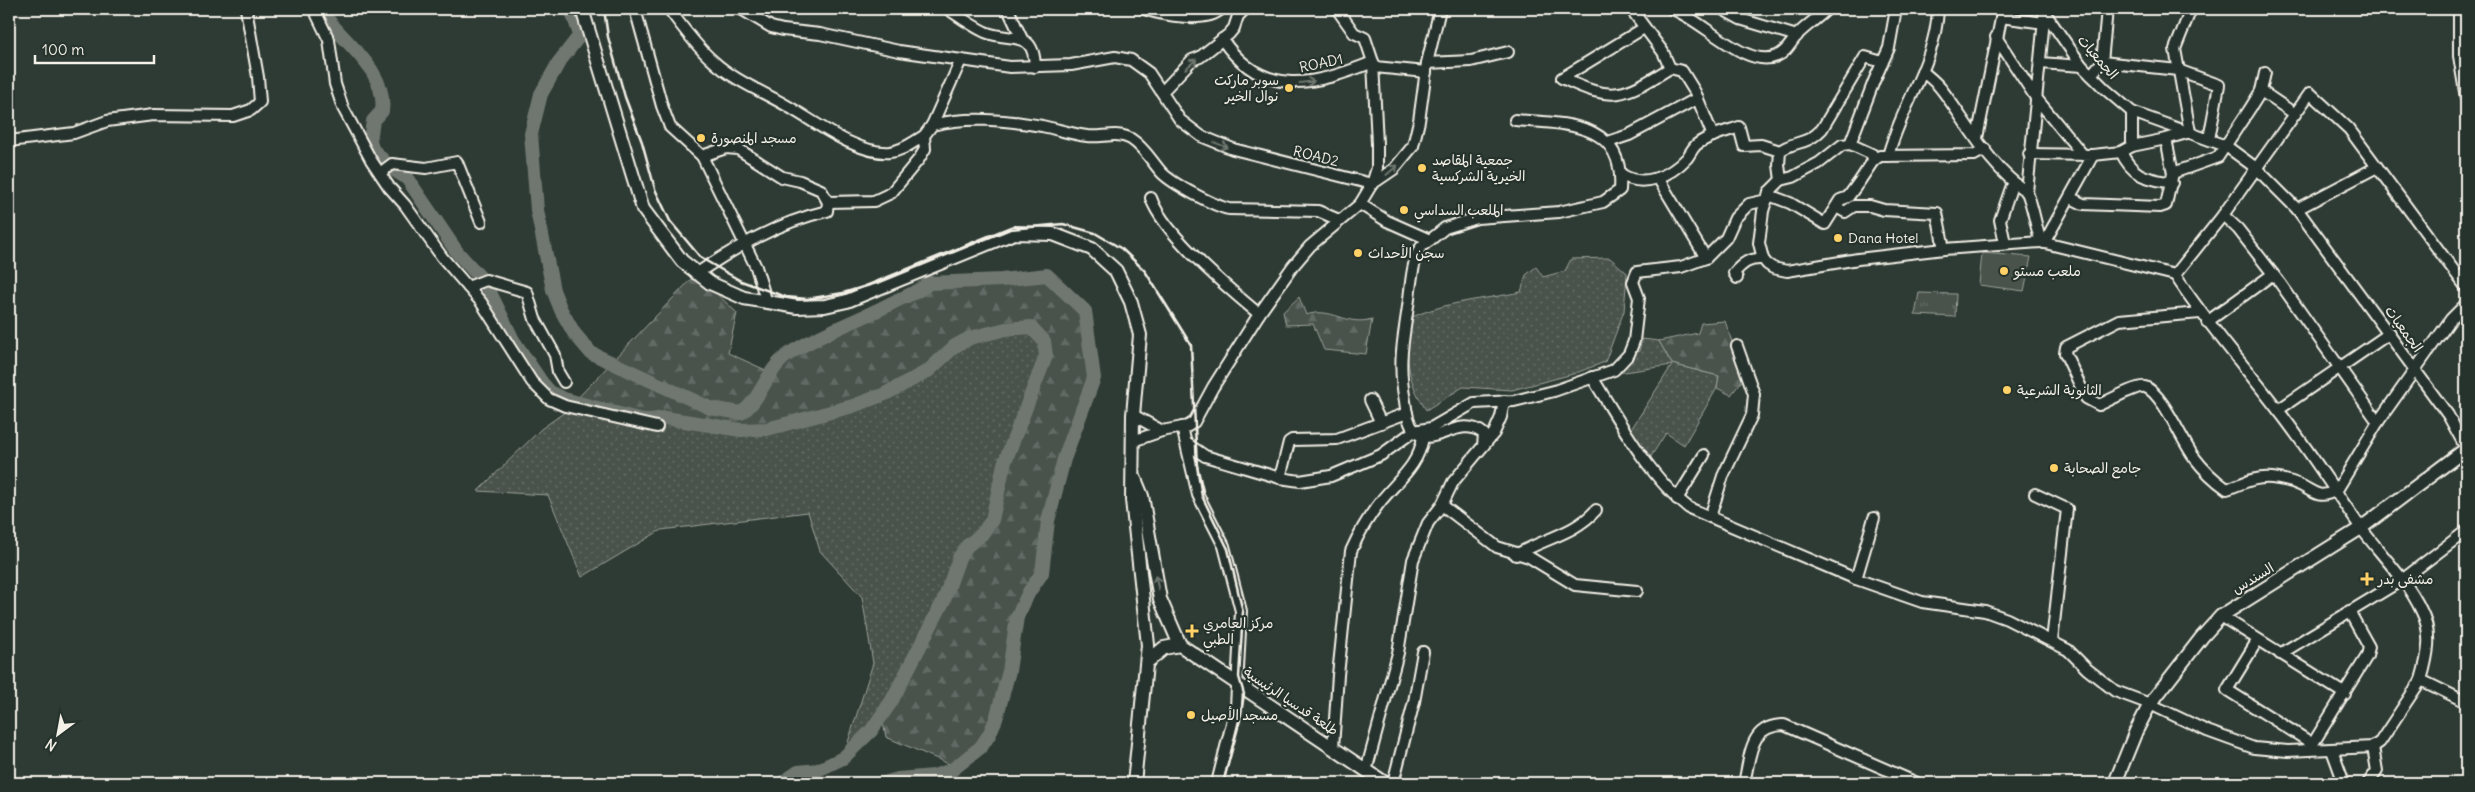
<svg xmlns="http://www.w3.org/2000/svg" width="2475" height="792" viewBox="0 0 2475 792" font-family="Delius,'Playpen Sans Arabic',sans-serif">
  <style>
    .grass { fill: url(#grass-dots); stroke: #9ea29a }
    .forest { fill: url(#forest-firs); stroke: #9ea29a }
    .park { fill: url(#park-tufts); stroke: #9ea29a }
    .pitch { fill: #48524c; stroke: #9ea29a }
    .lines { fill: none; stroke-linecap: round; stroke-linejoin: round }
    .river { stroke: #6f7770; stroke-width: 14 }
    .minor-casing { stroke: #f4f1e8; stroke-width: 14 }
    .major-casing { stroke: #f4f1e8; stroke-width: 16 }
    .minor { stroke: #26332d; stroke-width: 10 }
    .major { stroke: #26332d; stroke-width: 12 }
    .rail { stroke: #f4f1e8; stroke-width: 2.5 }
    .oneway { stroke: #6e766e }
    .poi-dot { fill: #ffd166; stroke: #26332d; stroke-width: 2 }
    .labels { text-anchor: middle; stroke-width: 4.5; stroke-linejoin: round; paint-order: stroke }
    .street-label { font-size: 14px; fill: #f4f1e8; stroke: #26332d }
    .poi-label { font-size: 14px; fill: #f4f1e8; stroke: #26332d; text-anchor: start }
  </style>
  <defs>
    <pattern id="grass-dots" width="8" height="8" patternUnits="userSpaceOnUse" patternTransform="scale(1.25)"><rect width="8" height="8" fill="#48524c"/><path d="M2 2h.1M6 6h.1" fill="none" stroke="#636b66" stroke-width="1.8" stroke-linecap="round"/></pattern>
    <pattern id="forest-firs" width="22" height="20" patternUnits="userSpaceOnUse" patternTransform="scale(1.25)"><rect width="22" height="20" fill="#48524c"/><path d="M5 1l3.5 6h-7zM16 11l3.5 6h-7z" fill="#636b66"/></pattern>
    <pattern id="park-tufts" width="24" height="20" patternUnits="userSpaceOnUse" patternTransform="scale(1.25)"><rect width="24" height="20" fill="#48524c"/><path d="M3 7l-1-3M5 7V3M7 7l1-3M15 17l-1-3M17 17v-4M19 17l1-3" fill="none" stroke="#636b66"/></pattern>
  </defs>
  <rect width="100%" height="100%" fill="#2e3b34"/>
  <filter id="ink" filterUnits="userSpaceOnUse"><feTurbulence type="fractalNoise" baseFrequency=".02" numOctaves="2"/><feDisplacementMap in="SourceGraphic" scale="10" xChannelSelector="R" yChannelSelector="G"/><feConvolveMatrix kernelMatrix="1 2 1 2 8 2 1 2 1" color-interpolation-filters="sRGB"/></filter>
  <g filter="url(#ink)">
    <!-- grass -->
    <g class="grass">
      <path d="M 1610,258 L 1627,273 L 1624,311 L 1605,362 L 1573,374 L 1512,390 L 1463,387 L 1426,410 C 1405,377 1406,356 1410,318 C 1448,301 1481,300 1521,292 L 1526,275 L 1536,267 L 1543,277 L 1565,271 L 1571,259 Z"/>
      <path d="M 1017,328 L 1035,329 L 1044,341 L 1046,356 L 1004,464 L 988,527 L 967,546 L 926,631 L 878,719 L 843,758 L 873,663 L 862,597 L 820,551 L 808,512 L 661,530 L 582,577 L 548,495 L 478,491 L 541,429 L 579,402 L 645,421 L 665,418 L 688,423 L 753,430 L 794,423 L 873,399 L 937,364 L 955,346 L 970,338 Z"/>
      <path d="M 1642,339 L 1659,341 L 1672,364 L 1719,376 L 1717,388 L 1684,445 L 1666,433 L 1650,458 L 1630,431 L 1672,365 L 1618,373 L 1639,351 Z"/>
    </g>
    <!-- forest -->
    <g class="forest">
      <path d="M 696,274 L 737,313 L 728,353 L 770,372 L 783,358 L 832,331 L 892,303 L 929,283 L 1047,275 L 1085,311 L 1094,378 L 1063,465 L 1048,521 L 1042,573 L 1029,592 L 1017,617 L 1007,676 L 996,719 L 981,747 L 956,767 L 886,737 L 881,713 L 904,677 L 948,590 L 963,550 L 988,527 L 1020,420 L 1046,356 L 1040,335 L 1026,327 L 970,338 L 915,377 L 839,411 L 753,430 L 665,418 L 635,422 L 572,404 Z"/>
      <path d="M 1299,297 L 1306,315 C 1333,306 1345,327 1372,319 L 1366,354 L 1324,350 L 1313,324 L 1286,325 L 1283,312 Z"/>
      <path d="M 1725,321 L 1744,378 L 1731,395 L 1717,388 L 1719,376 L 1672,364 L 1659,341 L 1698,333 L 1701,323 Z"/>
    </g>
    <!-- park -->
    <path class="park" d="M 1919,293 L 1956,294 L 1955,317 L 1915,315 Z"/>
    <!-- pitch -->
    <path class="pitch" d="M 1982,253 L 2031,257 L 2024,291 L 1979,285 Z"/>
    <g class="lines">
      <!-- river -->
      <g class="river">
        <path d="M 320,9 C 340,41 388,69 382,111 L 373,121 L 370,140 L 372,149 L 391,168 L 407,178 L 457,252 L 486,284 L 513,340 L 542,383 L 550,392 L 564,399 L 645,421 L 665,418 L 741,430 L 767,429 L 853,406 L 885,394 L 928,371 L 955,346 L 970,338 L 1006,329 L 1031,327 L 1044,341 L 1046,356 L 1004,464 L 992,520 L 982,534 L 967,546 L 959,558 L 944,600 L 891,702 L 871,731 L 843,758 L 818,770 L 798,772 L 782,783"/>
        <path d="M 571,9 L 580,35 L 559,62 L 541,94 L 531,134 L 537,210 L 553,290 L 561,310 L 574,333 L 591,353 L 710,408 L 741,413 C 761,401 766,369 789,354 C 821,333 858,321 892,303 C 905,296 918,293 929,283 L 1001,280 L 1047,275 L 1085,311 L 1094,378 L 1064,459 L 1048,521 L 1042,573 L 1029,592 L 1017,617 L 1009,671 L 996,719 L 989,735 L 981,747 L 952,770 L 934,776 L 898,779 L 884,783"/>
      </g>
      <defs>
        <g id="minor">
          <path d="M 314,9 L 329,40 L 335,84 L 343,108 L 371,160 L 389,187 L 405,205 L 442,257 L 481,302 L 532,382 L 549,399 L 565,406 L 657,427"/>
          <path d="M 635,9 L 662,106 L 670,127 L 702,156 L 726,148 L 738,149 L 782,177 L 800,181 L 821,190 L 828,202 L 874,201 L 891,193 L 919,159 L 925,149 L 924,136 L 932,125"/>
          <path d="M 669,9 C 682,27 696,46 713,61 C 737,83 767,93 794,110 C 819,125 860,155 890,152 C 903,151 913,142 924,136"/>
          <path d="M 741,9 L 771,27 L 783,30 L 820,34 L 899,51 L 1010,67 L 1071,65 L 1115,57 L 1131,60 L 1149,73 L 1180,120 L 1201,136 L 1233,149 L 1372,184 L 1394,169 L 1413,146 L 1419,121 L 1427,63 L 1440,9"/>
          <path d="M 948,9 C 960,17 972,26 985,32 C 1011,43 1034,28 1035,67"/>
          <path d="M 1008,9 L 1022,39"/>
          <path d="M 1144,9 C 1163,15 1206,24 1221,9"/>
          <path d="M 1631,9 L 1663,52 L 1670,68 L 1682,71 L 1695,92 L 1713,136"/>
          <path d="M 1672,9 C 1702,19 1746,70 1777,56 C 1787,52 1791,42 1798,34 C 1807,25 1818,18 1827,9"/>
          <path d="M 1722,9 L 1740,19 L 1797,36"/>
          <path d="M 2045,9 L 2027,192 C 2034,210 2035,224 2041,242 L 2175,275 C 2206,323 2244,365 2278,410 C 2308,448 2333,489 2361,528 C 2381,555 2407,580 2421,610 C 2433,633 2428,656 2421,680 L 2466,702"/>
          <path d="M 2459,9 L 2459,56 L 2466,98"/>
          <path d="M 2045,13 L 2082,66 L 2105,89 L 2132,112 L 2226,146 L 2256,168 L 2297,209 L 2448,415 L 2466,448"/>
          <path d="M 2001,17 L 2044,23"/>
          <path d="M 1996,37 L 2036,98 L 2083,155"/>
          <path d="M 1222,39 C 1263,100 1315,85 1373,62 L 1365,38 L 1354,33 L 1337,9"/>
          <path d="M 961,60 L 932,125 C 968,116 1005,120 1042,126 C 1057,129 1071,134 1087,136 C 1102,138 1118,131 1131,139 C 1145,148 1152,162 1162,173 C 1173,184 1214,206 1229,209 L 1318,211 L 1339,220"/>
          <path d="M 2102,62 L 2178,70 L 2219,85 L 2209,139"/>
          <path d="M 1427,63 L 1471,61 L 1508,52"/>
          <path d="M 2040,63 L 2082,66"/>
          <path d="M 1375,67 L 1426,72"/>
          <path d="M 1922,71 C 1929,77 1937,83 1942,90 C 1968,124 1990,168 2027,192"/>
          <path d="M 2091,75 L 2102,62 L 2107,9"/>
          <path d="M 1562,78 C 1614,103 1623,97 1670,68"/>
          <path d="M 1562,78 L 1644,28"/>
          <path d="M 2261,91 L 2295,114"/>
          <path d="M 1162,92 L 1192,60 L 1200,57 L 1229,34 L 1234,28 L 1238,16 L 1245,9"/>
          <path d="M 2190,132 L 2175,49 L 2191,9"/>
          <path d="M 1977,138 L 2003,9"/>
          <path d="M 9,141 L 74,133 L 107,121 L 153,115 L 233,116 L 251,110 L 260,102 L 258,77 L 246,9"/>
          <path d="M 1608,142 L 1629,135 L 1698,98"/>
          <path d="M 1850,144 L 1874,81 L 1889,48 L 1896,9"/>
          <path d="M 2132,146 L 2132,112"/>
          <path d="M 1985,149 L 1974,155 L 1880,156 L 1873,161 L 1872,154 L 1850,144 L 1842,145 L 1819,163 L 1793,177 L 1781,180 L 1769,192 L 1763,211 L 1759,243 L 1763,259 L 1767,264 L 1773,268 L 1787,271 L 1858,259 L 1944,249 L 2041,242"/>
          <path d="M 2121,152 C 2133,177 2146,178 2172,183"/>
          <path d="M 2029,154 L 2093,155 L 2044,243"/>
          <path d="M 2093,155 L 2121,152 L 2132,146 L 2166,139 L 2190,132"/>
          <path d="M 702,156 L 756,267 L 767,303"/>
          <path d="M 1888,156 C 1901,106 1936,62 1938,9"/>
          <path d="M 380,173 L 392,164 L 426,168 L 457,162 L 481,222"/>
          <path d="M 2173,173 L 2218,157 L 2251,107 L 2261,91 L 2265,73"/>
          <path d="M 1621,174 C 1643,189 1670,176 1687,158 C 1690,154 1692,149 1696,145 C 1707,136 1725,132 1739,127 L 1744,146 L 1761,145 L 1780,151"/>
          <path d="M 1658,178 L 1706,258"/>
          <path d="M 1781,180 L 1779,165 L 1780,151 C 1795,140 1806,146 1822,129 L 1865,57 L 1882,62"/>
          <path d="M 1769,192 L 1774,197 L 1790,203 L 1825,224 L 1840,200 L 1848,197 L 1859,182 L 1873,161"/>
          <path d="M 1151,198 C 1162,232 1230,290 1259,314"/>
          <path d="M 2071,198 L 2083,204 L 2160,207 L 2166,205 L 2173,173 L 2166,139"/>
          <path d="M 1360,204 L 1387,221 L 1430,240 L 1445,228 L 1477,218 L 1559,212 L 1603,202 L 1620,190 C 1625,121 1566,124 1515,120"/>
          <path d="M 1836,207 L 1845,212 L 1854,206 L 1870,206 L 1884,210 L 1937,213 L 1944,249"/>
          <path d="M 2297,209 L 2377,167"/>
          <path d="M 1430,240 C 1426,243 1421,246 1419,250 C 1412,265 1411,283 1409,299 C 1404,339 1397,359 1405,401 C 1406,410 1408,423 1414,430 C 1431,452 1459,412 1484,434 L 1483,446"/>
          <path d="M 2005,243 L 2000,220 L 2011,188 L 2015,184"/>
          <path d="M 696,274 C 736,247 779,222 827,211 L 828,202"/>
          <path d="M 2175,275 L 2223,215"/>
          <path d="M 1737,278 L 1734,273 C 1743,263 1749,258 1763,259"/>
          <path d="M 468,287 L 486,280 L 527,292 L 535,319 L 555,355 L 558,372 L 564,382"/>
          <path d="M 2466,287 L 2349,129 L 2310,93 L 2223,215 L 2238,229 L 2280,283 L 2378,422 L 2451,319 L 2466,304"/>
          <path d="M 2200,313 L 2119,320 L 2066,347 L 2065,353 L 2086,398 L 2099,405 C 2108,401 2137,385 2145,387 C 2162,392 2183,443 2194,457 C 2203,469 2214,480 2227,489 C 2241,484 2256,476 2272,478 C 2281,479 2294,482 2302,486 C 2317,494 2319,499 2337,490 L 2378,422"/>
          <path d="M 2207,322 L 2273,274"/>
          <path d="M 1592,377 C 1618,419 1649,477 1689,508 L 1856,579 L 1922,602 L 1985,611 L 2007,619 L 2068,650 L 2087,669 L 2115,691 L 2150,704 L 2207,731 L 2254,748 L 2288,751 L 2373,747 L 2380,742 L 2421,680"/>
          <path d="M 1370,400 L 1381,423"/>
          <path d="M 2278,410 L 2390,333"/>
          <path d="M 1133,415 L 1162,431"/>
          <path d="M 1182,427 L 1198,495 L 1224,546 L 1241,611 L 1236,707 L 1217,783"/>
          <path d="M 1133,441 L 1162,431 L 1188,426 L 1194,422 L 1213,387 L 1259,314 L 1293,266 L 1310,246 L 1360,204 L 1372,184 L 1377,168 L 1377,144 L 1373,62"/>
          <path d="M 1186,443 L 1205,456 L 1280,478 L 1300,481 L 1331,476 L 1381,455 L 1414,431 L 1431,428 L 1474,403 L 1514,401 L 1554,391 L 1614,370 L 1629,354 L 1634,341 L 1639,298 L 1633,282 L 1637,272 L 1681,267 L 1706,258 L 1726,238 L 1735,218 L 1749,204 L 1767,200"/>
          <path d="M 1280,478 L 1289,442 L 1292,440 L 1337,439 L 1407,413"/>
          <path d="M 2035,494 L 2067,509 L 2052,641"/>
          <path d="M 1677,499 L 1704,455"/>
          <path d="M 1442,505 L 1497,547 L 1529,557 L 1575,585 L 1637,591"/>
          <path d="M 1710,517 L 1723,476 L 1752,415 L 1754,394 L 1737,346"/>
          <path d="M 1516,555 C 1542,539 1575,534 1596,510"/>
          <path d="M 1856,579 L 1874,518"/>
          <path d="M 2221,616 L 2345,694"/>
          <path d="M 2257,641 L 2227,690 L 2313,744"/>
          <path d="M 2280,654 L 2402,580 L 2466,531"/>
          <path d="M 1333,748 L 1338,675 L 1351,551 C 1359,533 1369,516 1381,501 C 1398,480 1419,465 1423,437"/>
          <path d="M 2309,750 L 2367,656 L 2369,647 L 2349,611"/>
          <path d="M 2332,750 L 2344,783"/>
          <path d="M 1366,771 L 1398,653 L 1413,560 L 1428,523 L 1442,505 L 1453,482 L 1494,433 L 1501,417 L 1504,401"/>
          <path d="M 1393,783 L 1414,702 L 1423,652"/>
          <path d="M 1744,783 C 1751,755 1749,725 1784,725 L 1917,783"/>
          <path d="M 2368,783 L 2377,771 L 2373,747"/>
        </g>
        <g id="major">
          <path d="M 582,9 L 643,209 L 682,261 L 710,283 L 744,298 L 797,307 L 825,306 L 847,301 L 1014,233 L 1053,234 L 1092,249 L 1116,271 L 1131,302 L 1140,335 L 1133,415 L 1132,500 L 1148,645 L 1134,783"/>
          <path d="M 1135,479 L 1142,496 L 1160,599 L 1180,645 L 1385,783"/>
          <path d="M 1147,662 L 1164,648 L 1180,645"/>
          <path d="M 2115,783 L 2136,731 L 2150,704 L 2202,637 L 2221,616 L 2361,528 L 2466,449"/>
        </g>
      </defs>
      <!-- minor casing -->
      <use href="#minor" class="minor-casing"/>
      <!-- major casing -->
      <use href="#major" class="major-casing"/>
      <!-- minor -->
      <use href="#minor" class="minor"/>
      <!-- major -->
      <use href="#major" class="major"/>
      <!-- rail -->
      <path class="rail" d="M 604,9 L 608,37 L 625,97 L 642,142 L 655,189 L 670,221 L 701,258 L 741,281 L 786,297 L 807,299 L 843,293 L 880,282 L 1010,229 L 1063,224 L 1095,233 L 1122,249 L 1145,271 L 1191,345 L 1197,466 L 1202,496 L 1228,549 L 1243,612 L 1239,677 L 1244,694 L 1240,720 L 1223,783"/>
    </g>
    <!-- one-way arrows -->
    <defs><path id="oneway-shaft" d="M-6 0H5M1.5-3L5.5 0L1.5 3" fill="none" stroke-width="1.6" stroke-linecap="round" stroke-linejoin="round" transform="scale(1.25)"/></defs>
    <g class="oneway">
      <use href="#oneway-shaft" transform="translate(1191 64) rotate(-41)"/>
      <use href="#oneway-shaft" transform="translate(1307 82) rotate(-7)"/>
      <use href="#oneway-shaft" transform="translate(1221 145) rotate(20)"/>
      <use href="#oneway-shaft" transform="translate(1392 170) rotate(-41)"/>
      <use href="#oneway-shaft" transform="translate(1157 583) rotate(-103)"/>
    </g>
  </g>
  <!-- markers -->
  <g class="poi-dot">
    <circle cx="1289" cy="88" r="5"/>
    <circle cx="701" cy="138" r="5"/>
    <circle cx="1422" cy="168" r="5"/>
    <circle cx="1404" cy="210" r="5"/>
    <circle cx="1838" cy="238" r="5"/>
    <circle cx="1358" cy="253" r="5"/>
    <circle cx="2004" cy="271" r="5"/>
    <circle cx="2007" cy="390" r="5"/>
    <circle cx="2054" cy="468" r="5"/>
    <path d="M2364.5 571.5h5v5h5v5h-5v5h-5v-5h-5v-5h5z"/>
    <path d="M1189.5 623.5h5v5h5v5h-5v5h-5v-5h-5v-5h5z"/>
    <circle cx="1191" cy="715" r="5"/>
  </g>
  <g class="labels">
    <!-- street labels -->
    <g class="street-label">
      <text transform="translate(2098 57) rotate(49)" y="5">الجمعيات</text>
      <text transform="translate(1321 63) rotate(-12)" y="5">ROAD1</text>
      <text transform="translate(1316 156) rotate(14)" y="5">ROAD2</text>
      <text transform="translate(2404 329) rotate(54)" y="5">الجمعيات</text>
      <text transform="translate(2253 578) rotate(-31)" y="5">السندس</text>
      <text transform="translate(1291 701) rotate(34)" y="5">طلعة قدسيا الرئيسية</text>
    </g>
    <!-- poi labels -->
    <g class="poi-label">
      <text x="1279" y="85" text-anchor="end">سوبر ماركت<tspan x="1279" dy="16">نوال الخير</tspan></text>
      <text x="711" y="143">مسجد المنصورة</text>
      <text x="1432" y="165">جمعية المقاصد<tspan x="1432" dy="16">الخيرية الشركسية</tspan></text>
      <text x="1414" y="215">الملعب السداسي</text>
      <text x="1848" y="243">Dana Hotel</text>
      <text x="1368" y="258">سجن الأحداث</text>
      <text x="2014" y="276">ملعب مستو</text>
      <text x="2017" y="395">الثانوية الشرعية</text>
      <text x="2064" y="473">جامع الصحابة</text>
      <text x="2378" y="584">مشفى بدر</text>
      <text x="1203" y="628">مركز العامري<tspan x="1203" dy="16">الطبي</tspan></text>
      <text x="1201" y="720">مسجد الأصيل</text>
    </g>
  </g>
  <!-- margin -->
  <rect width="2475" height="792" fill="none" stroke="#26332d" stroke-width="30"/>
  <rect x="15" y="15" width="2445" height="762" fill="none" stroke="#f4f1e8" stroke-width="2" filter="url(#ink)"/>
  <!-- north arrow -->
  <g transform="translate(58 734) rotate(212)" stroke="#26332d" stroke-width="4" paint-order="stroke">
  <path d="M0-4L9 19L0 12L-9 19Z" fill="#f4f1e8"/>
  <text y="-8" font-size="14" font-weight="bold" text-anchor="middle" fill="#f4f1e8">N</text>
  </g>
  <!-- scale -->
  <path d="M35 55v8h119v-8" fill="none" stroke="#f4f1e8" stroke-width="2.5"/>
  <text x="42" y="55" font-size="15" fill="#f4f1e8" stroke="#26332d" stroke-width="4" paint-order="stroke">100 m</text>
</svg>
